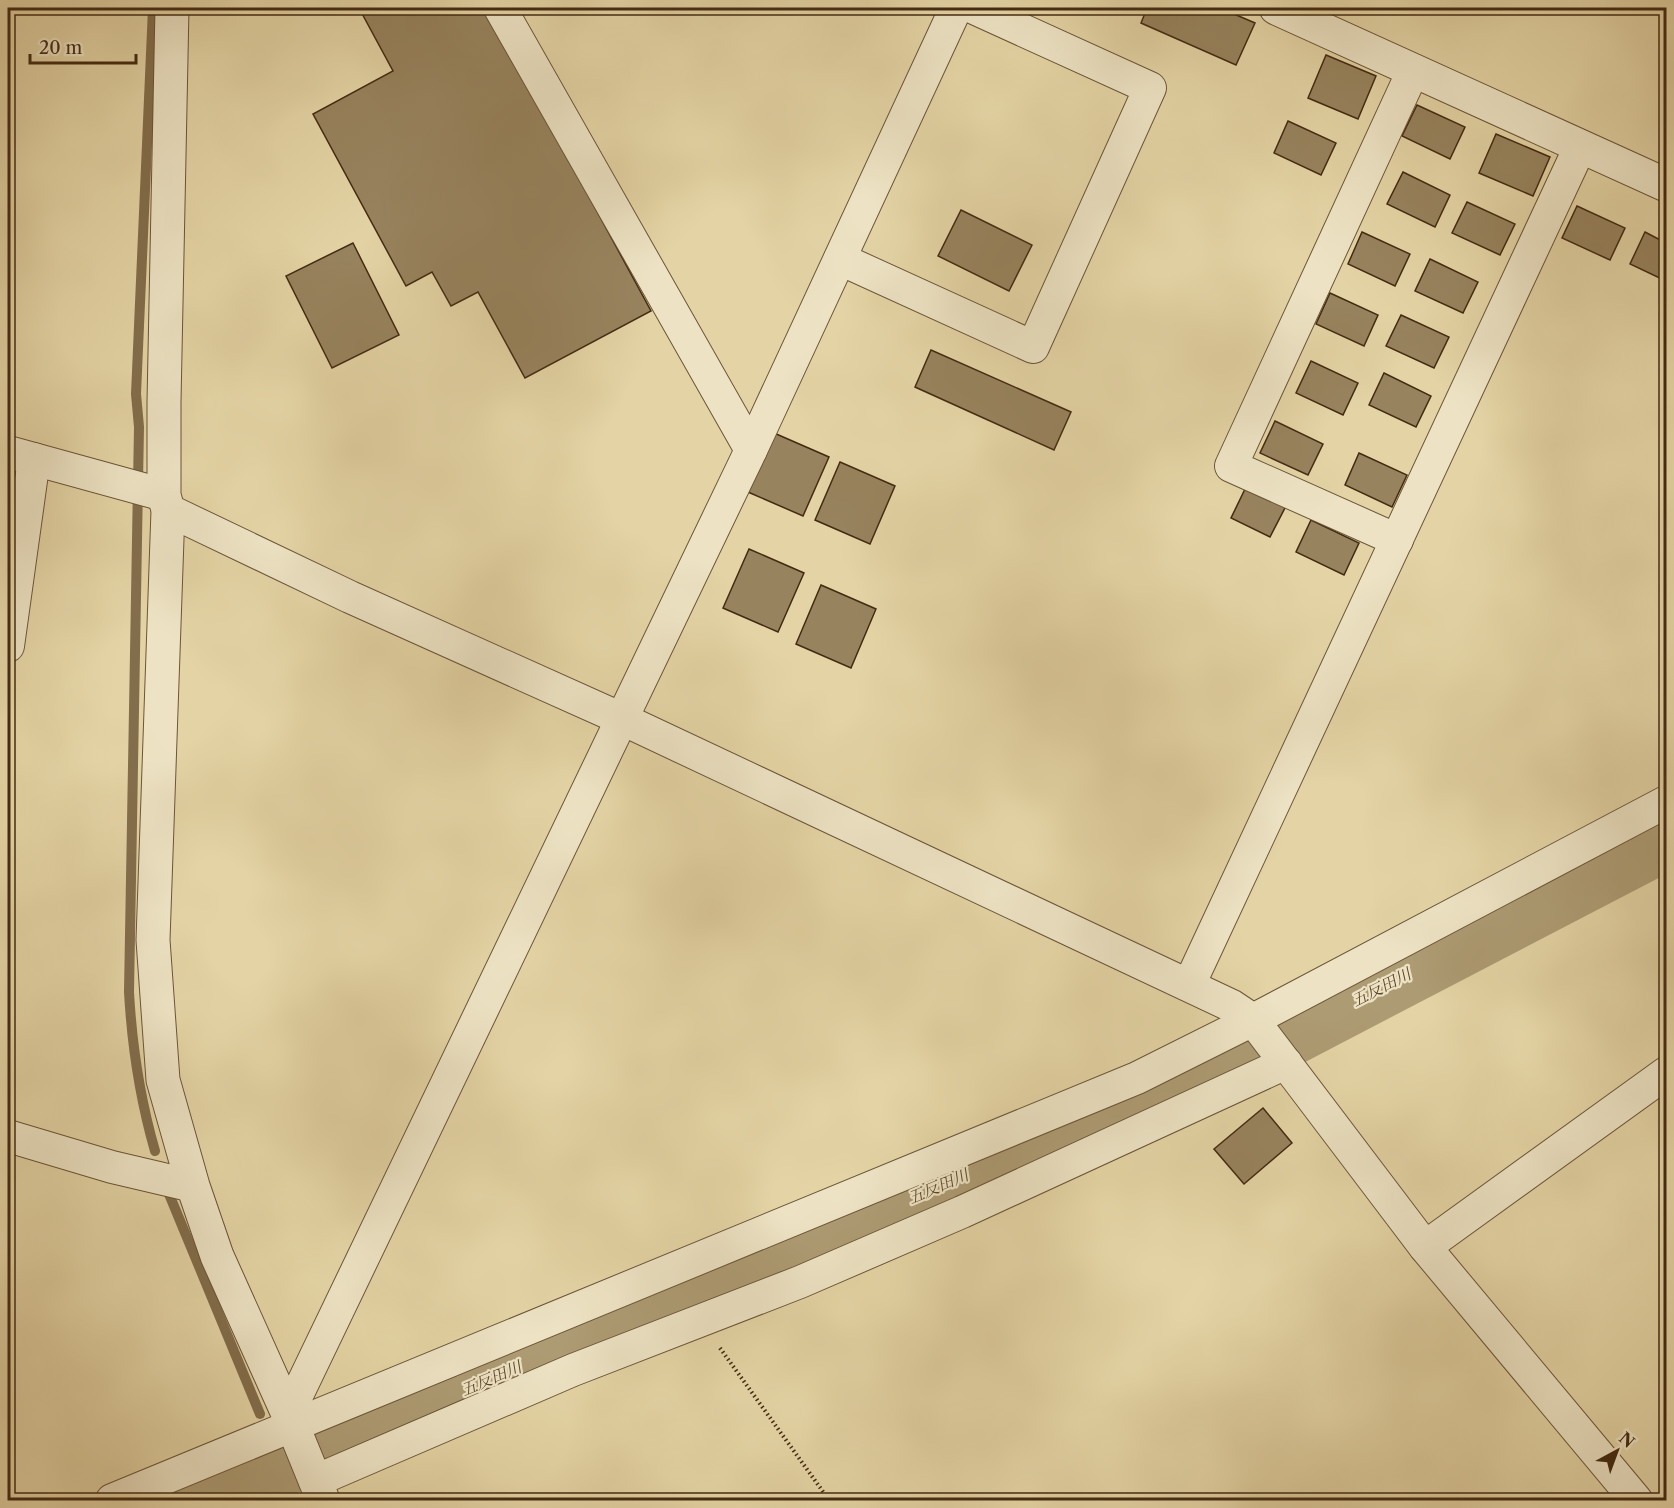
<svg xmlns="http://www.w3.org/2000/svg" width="1674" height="1508" viewBox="0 0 1674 1508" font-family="'Libre Caslon Text','Noto Serif JP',serif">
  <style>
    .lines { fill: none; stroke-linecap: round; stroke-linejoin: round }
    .stream { stroke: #836e4c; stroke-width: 10 }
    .river { stroke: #ad9b73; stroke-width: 64 }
    .building { fill: #97835e; stroke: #432b12; stroke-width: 1.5 }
    .minor-casing { stroke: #6b5537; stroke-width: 34 }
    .tertiary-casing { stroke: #6b5537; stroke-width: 35 }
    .path { stroke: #432b12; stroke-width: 4; stroke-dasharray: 1.5 3; stroke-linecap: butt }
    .minor { stroke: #ede3c4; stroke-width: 32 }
    .tertiary { stroke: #ede3c4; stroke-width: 33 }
    .labels { text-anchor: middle; stroke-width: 4.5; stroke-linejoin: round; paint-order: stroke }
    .water-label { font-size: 16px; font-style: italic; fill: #5e472a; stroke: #ede3c4 }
  </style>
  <rect width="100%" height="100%" fill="#e4d4a5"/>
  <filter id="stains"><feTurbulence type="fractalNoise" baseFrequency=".00333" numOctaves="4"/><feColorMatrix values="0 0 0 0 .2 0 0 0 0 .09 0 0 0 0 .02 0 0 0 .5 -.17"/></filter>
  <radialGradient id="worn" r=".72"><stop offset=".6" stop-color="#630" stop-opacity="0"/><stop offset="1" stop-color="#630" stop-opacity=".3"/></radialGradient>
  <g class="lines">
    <!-- stream -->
    <g class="stream">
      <path d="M 153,8 L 136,394 L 139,427 L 129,992 C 132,1046 140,1099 155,1151"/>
      <path d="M 169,1194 L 260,1414"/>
      <path d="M 277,1454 L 281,1464"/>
    </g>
    <!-- river -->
    <path class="river" d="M 193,1500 L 384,1424 L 1077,1130 L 1280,1039 L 1666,838"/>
  </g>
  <!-- building -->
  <g class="building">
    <path d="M 359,8 L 487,8 L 651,311 L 525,378 L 478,292 L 451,306 L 432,272 L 406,286 L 313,114 L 393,71 Z"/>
    <path d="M 1147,8 L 1220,8 L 1255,23 L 1236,65 L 1141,23 Z"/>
    <path d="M 1326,55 L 1376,76 L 1358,119 L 1308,98 Z"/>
    <path d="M 1417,105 L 1465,127 L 1450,159 L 1402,136 Z"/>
    <path d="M 1288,121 L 1336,143 L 1321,175 L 1274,153 Z"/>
    <path d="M 1496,134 L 1550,157 L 1533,196 L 1479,173 Z"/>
    <path d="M 1403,172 L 1450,195 L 1435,227 L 1387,204 Z"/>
    <path d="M 1467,202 L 1515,224 L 1500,255 L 1452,233 Z"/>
    <path d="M 1577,206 L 1625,228 L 1610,260 L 1562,238 Z"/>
    <path d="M 961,210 L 1032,245 L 1009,291 L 938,256 Z"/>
    <path d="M 1362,232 L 1410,254 L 1395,286 L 1348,264 Z"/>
    <path d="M 1645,232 L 1666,243 L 1666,281 L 1630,264 Z"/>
    <path d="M 353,243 L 399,335 L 332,368 L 286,276 Z"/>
    <path d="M 1430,259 L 1478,282 L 1463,313 L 1415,291 Z"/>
    <path d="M 1330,293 L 1378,315 L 1364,346 L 1316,324 Z"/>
    <path d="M 1401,315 L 1449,337 L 1434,368 L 1386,346 Z"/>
    <path d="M 931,350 L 1071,412 L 1054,450 L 915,387 Z"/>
    <path d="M 1311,361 L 1358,383 L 1343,415 L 1296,393 Z"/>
    <path d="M 1384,373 L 1431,396 L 1416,427 L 1369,405 Z"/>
    <path d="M 1275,421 L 1323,444 L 1308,475 L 1260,453 Z"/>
    <path d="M 774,433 L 829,457 L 803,516 L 748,492 Z"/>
    <path d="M 1359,453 L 1407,475 L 1392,507 L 1345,485 Z"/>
    <path d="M 840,462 L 895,486 L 870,544 L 815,520 Z"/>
    <path d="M 1246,487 L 1286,506 L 1270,537 L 1231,518 Z"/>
    <path d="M 1311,520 L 1359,543 L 1344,575 L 1296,552 Z"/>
    <path d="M 749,549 L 804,573 L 778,632 L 723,608 Z"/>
    <path d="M 821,585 L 876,609 L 851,668 L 796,644 Z"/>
    <path d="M 1263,1108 L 1292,1143 L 1244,1184 L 1214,1149 Z"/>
  </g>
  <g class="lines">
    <defs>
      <g id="minor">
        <path d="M 500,8 L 751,450"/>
        <path d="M 840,259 L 1033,347 L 1150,88 L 974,8"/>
        <path d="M 8,452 L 164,495"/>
        <path d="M 168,510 L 350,597 L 622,719 L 1232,1006 L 1253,1020 L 1425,1247 L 1636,1500"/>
        <path d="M 1397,540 L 1231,466 L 1413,71"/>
        <path d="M 8,646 L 34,459"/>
        <path d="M 1189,985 L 1580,147"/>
        <path d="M 8,1136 L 112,1167 L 193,1186"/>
        <path d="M 1425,1247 L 1666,1073"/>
        <path d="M 288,1414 L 751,450 L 956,8"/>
        <path d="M 315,1481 L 573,1370 L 800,1282 L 962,1212 L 1286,1063"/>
        <path d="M 112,1500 L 1137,1078 L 1253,1020 L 1666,802"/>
      </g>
      <g id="tertiary">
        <path d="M 172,8 L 164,402 L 164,495 L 168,510 L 153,940 L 163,1080 L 193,1186 L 217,1256 L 288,1414 L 323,1500"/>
        <path d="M 1276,8 L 1666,185"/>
      </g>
    </defs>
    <!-- minor casing -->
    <use href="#minor" class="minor-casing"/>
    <!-- tertiary casing -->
    <use href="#tertiary" class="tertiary-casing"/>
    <!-- path -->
    <path class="path" d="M 720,1348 L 829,1500"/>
    <!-- minor -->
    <use href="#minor" class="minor"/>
    <!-- tertiary -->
    <use href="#tertiary" class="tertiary"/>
  </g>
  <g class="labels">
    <!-- water labels -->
    <g class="water-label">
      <text transform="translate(1381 987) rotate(-27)" y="6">五反田川</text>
      <text transform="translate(938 1186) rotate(-23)" y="6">五反田川</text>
      <text transform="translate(491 1378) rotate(-23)" y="6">五反田川</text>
    </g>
  </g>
  <!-- margin -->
  <rect width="1674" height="1508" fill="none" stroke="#e4d4a5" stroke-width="30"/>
  <rect x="9" y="9" width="1656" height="1490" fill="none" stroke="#432b12" stroke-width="3"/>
  <rect x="15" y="15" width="1644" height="1478" fill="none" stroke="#432b12" stroke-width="1.5"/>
  <!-- north arrow -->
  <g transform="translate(1617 1451) rotate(41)" stroke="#ede3c4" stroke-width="4.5" paint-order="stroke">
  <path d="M0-4.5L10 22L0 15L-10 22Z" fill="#432b12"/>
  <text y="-9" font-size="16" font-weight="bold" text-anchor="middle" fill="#432b12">N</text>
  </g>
  <!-- scale -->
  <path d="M30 54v9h106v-9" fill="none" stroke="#432b12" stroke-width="3"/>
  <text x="39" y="54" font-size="18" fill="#432b12" stroke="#ede3c4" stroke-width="4.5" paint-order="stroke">20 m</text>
  <rect width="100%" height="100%" filter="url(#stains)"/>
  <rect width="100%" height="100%" fill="url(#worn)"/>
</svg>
